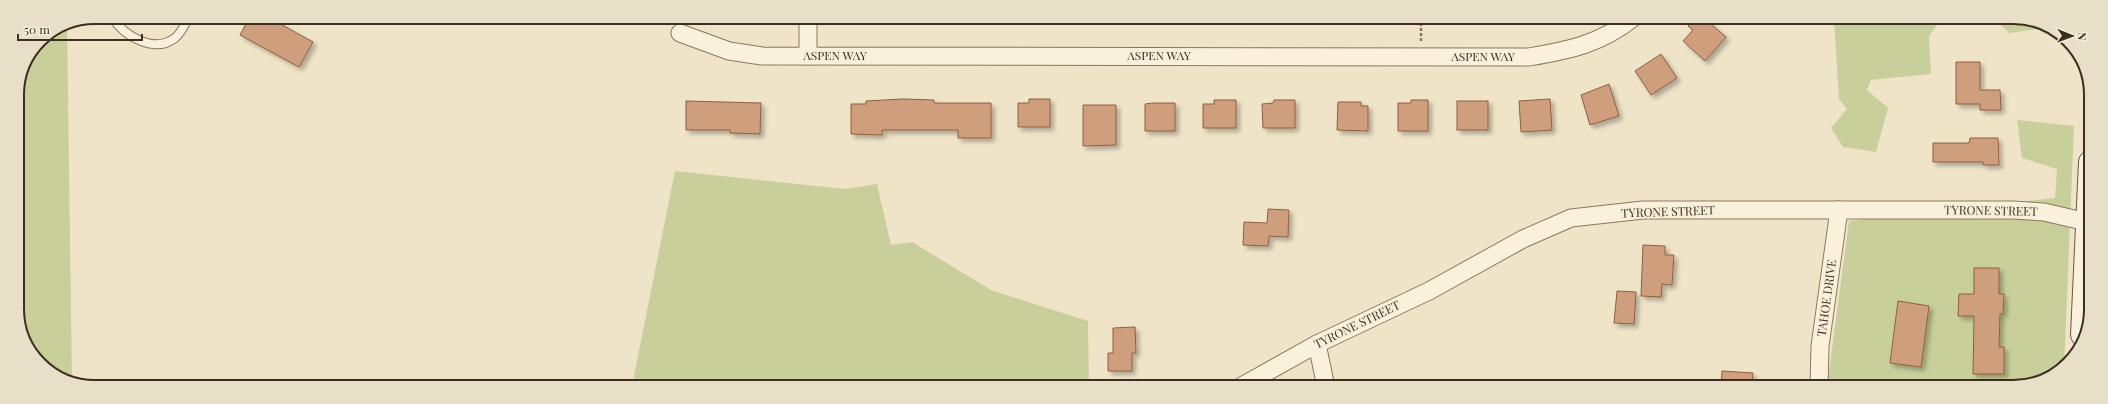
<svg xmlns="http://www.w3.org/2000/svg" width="2108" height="404" viewBox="0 0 2108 404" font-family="'Playfair Display',serif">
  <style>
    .green { fill: #c9cf9b }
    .building { fill: #cf9f7d; stroke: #8d5f41; filter: url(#shadow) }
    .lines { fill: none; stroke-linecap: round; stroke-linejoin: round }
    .lane-casing { stroke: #8d765c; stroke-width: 10 }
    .street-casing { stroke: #8d765c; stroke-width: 19 }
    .secondary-casing { stroke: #6f573f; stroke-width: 24 }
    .path { stroke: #8d765c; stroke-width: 2.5; stroke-dasharray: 3 2; stroke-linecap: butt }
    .lane { stroke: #faf1dc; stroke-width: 8 }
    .street { stroke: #faf1dc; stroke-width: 17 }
    .secondary { stroke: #faf1dc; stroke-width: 22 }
    .labels { text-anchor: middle; stroke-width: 3.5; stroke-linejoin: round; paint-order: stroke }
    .street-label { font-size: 12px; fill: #3d2e20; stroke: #f7eed8 }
    .rim { fill: none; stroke: #3d2e20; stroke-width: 2 }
  </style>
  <defs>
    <filter id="shadow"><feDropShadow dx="3.5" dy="3.5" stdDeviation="2" flood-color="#0004"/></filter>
  </defs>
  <rect width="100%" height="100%" fill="#f0e4c8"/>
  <!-- green -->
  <g class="green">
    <path d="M 1834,18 L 1941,18 L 1929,37 L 1931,74 L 1871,80 L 1867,90 L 1888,108 L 1876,152 L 1843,147 L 1831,128 L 1847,109 L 1839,99 Z"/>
    <path d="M 1987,18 L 2023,18 L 2044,28 L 2009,33 L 2002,26 Z"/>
    <path d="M 67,23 L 72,380 L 43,367 L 19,324 L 17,95 L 23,65 L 40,40 Z"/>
    <path d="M 2017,120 L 2074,126 L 2064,368 L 2018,387 L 1827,387 L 1849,221 L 2055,198 L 2057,169 L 2022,158 Z"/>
    <path d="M 675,171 L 845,189 L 877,184 L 891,245 L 912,242 L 991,290 L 1088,321 L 1089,387 L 632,386 Z"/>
  </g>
  <!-- building -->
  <g class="building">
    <path d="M 261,17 L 275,24 L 277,22 L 313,42 L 299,67 L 240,35 L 249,18 L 258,23 Z"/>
    <path d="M 1695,18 L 1704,18 L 1726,37 L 1705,61 L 1683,41 L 1693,30 L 1688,26 Z"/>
    <path d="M 1661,54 L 1677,78 L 1651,95 L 1635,71 Z"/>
    <path d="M 1956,62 L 1980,62 L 1980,90 L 2000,90 L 2001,110 L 1980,110 L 1980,104 L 1956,104 Z"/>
    <path d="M 1609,84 L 1619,116 L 1590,125 L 1581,95 Z"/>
    <path d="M 903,99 L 934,100 L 934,103 L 991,103 L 991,138 L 958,138 L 958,130 L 882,130 L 882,135 L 851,134 L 851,104 L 866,104 L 866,101 Z"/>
    <path d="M 1029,99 L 1050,99 L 1050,127 L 1018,127 L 1018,103 L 1029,103 Z"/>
    <path d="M 1550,99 L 1552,130 L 1521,132 L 1519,101 Z"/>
    <path d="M 1214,100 L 1236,100 L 1236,128 L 1203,128 L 1203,104 L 1214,104 Z"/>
    <path d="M 1274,100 L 1295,100 L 1295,128 L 1263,128 L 1262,104 L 1273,103 Z"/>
    <path d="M 1411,100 L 1428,100 L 1428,131 L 1398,131 L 1398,103 L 1411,103 Z"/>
    <path d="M 686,101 L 761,103 L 760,134 L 730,133 L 730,130 L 686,130 Z"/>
    <rect x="1457" y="101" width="31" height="29"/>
    <path d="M 1338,102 L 1361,102 L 1361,106 L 1368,106 L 1368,131 L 1337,130 Z"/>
    <path d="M 1153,103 L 1175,103 L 1175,131 L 1145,131 L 1145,104 Z"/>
    <path d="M 1083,105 L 1116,105 L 1116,145 L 1083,146 Z"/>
    <path d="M 1970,138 L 1998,138 L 1999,165 L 1983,165 L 1983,162 L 1933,162 L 1933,143 L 1969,143 Z"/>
    <path d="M 1268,209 L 1289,210 L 1288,237 L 1269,236 L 1268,246 L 1243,245 L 1244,222 L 1267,223 Z"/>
    <path d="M 1643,245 L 1665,246 L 1665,255 L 1674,255 L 1672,285 L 1662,284 L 1661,297 L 1641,296 Z"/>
    <path d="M 1974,268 L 1999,268 L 1999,294 L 2004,294 L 2003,314 L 2000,314 L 1999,347 L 2004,347 L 2004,374 L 1973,374 L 1974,316 L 1958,316 L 1959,294 L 1974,294 Z"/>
    <path d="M 1617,291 L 1636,292 L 1634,324 L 1614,323 Z"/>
    <path d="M 1898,301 L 1929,306 L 1921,367 L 1890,363 Z"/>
    <path d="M 1135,327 L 1136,353 L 1132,353 L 1132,371 L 1108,371 L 1108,353 L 1113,353 L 1113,328 Z"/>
    <path d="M 1722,371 L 1753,373 L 1752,387 L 1721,387 Z"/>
  </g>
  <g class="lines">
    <defs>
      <path id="lane" d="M 112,17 C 124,36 154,54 175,38 C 182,32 185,24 189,17"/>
      <g id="street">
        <path d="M 808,17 L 808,56"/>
        <path d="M 680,33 L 729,51 L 762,56 L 1529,57 C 1570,50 1600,44 1633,18"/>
        <path d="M 1317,344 L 1326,387"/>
        <path d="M 1240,387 L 1317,344 L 1429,291 L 1523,239 L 1571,218 L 1643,210 L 2013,210 L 2044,212 L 2087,222"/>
        <path d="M 1819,387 L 1820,346 L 1839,210"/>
      </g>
      <path id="secondary" d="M 2082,335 L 2090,162"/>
    </defs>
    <!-- lane casing -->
    <use href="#lane" class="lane-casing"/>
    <!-- street casing -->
    <use href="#street" class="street-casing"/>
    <!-- secondary casing -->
    <use href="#secondary" class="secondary-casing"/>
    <!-- path -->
    <path class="path" d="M 1421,41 L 1421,17"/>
    <!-- lane -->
    <use href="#lane" class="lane"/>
    <!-- street -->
    <use href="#street" class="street"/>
    <!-- secondary -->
    <use href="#secondary" class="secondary"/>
  </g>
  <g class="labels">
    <!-- street labels -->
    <g class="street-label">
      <text x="835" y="60">ASPEN WAY</text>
      <text x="1159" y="60">ASPEN WAY</text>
      <text x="1483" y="61">ASPEN WAY</text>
      <text transform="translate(1991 211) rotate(1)" y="4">TYRONE STREET</text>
      <text transform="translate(1668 212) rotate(-2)" y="4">TYRONE STREET</text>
      <text transform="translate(1827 298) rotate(-82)" y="4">TAHOE DRIVE</text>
      <text transform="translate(1357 325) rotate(-26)" y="4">TYRONE STREET</text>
    </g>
  </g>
  <!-- crop -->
  <path d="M0 0H2108V404H0ZM95 24H2013A71 71 0 0 1 2084 95V309A71 71 0 0 1 2013 380H95A71 71 0 0 1 24 309V95A71 71 0 0 1 95 24Z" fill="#e8dfc9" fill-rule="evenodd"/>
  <path class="rim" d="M95 24H2013A71 71 0 0 1 2084 95V309A71 71 0 0 1 2013 380H95A71 71 0 0 1 24 309V95A71 71 0 0 1 95 24Z"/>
  <!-- north arrow -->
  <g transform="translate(2072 36) rotate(91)" stroke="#f7eed8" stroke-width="3" paint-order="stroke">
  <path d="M0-3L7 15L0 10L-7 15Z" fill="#3d2e20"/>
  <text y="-6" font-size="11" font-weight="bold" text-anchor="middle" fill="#3d2e20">N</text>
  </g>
  <!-- scale -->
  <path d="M18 34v6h124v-6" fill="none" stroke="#3d2e20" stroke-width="2"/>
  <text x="24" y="34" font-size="12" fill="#3d2e20" stroke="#f7eed8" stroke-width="3" paint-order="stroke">50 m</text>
</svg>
